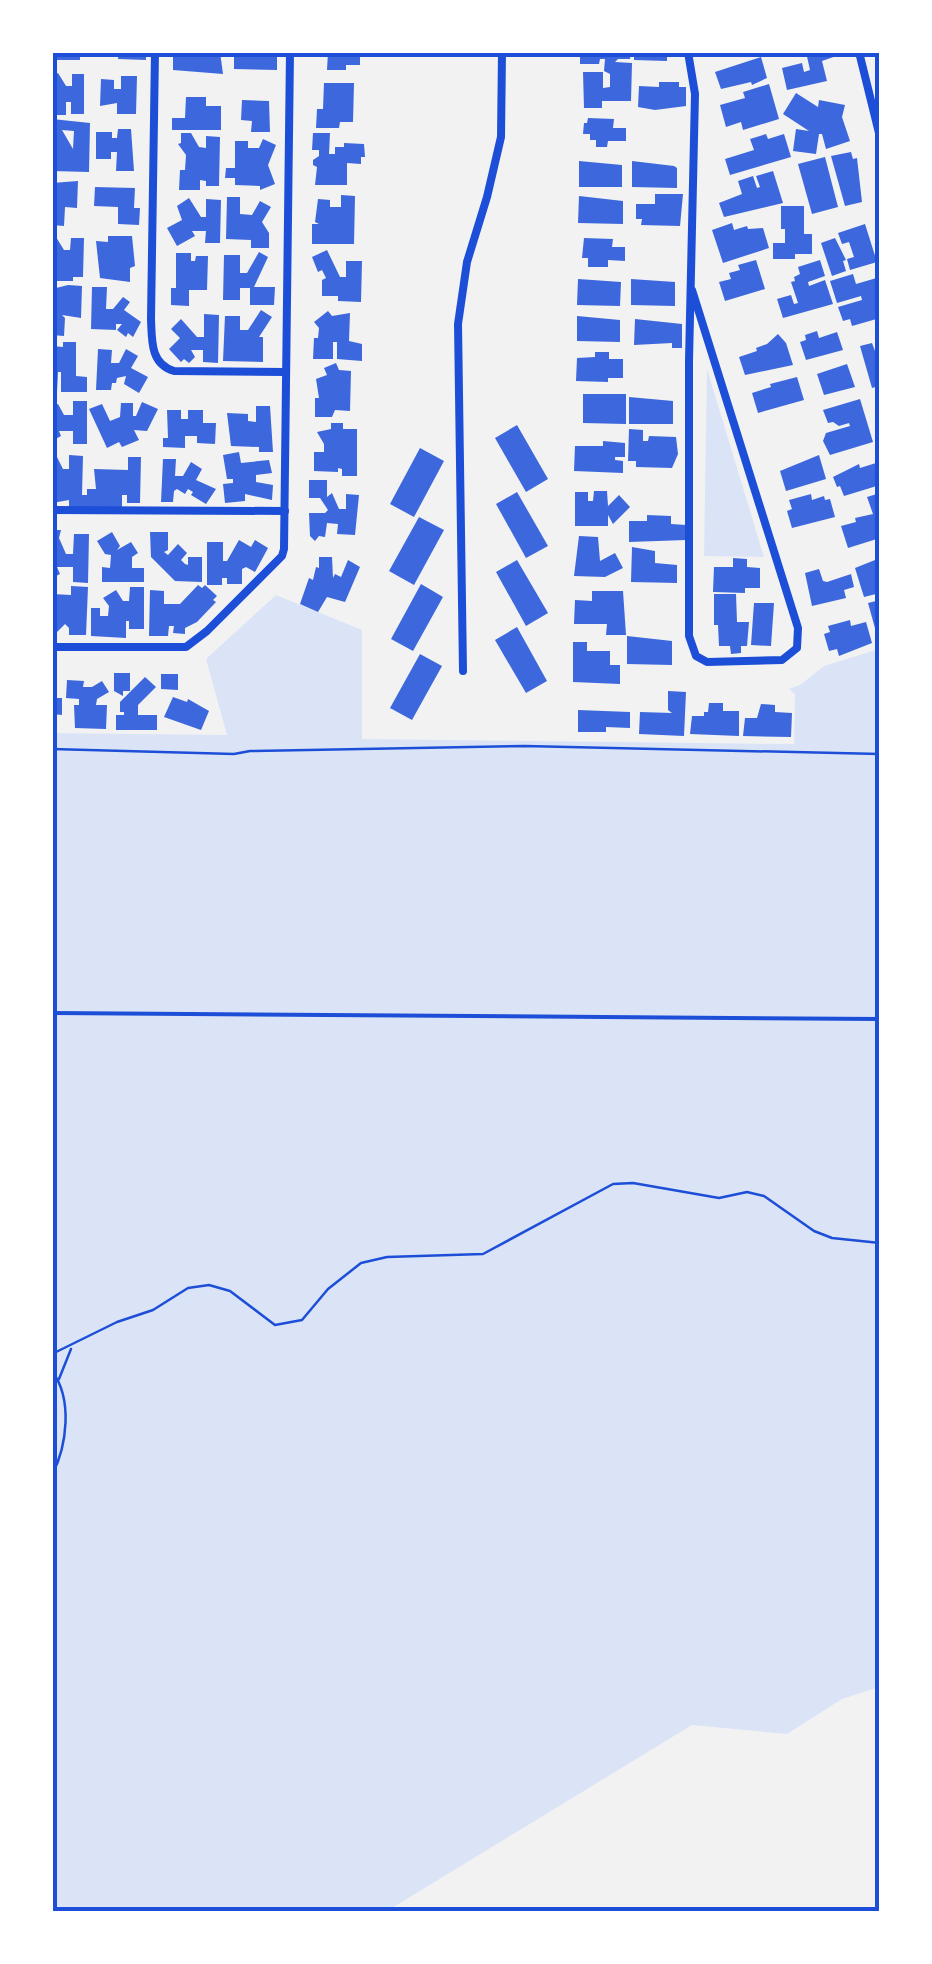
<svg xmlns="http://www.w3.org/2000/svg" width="932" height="1964" viewBox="0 0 932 1964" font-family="'Space Grotesk',sans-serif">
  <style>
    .green { fill: #dbe4f7 }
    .building { fill: #3d67dc; fill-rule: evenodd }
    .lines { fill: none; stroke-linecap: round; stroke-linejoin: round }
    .path { stroke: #1d4ed8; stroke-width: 2.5 }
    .service { stroke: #1d4ed8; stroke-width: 4 }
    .minor { stroke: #1d4ed8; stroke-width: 8 }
    .neatline { fill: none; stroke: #1d4ed8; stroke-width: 4 }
  </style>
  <rect width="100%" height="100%" fill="#f2f2f2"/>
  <!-- green -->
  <g class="green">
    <path d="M 707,369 L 764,557 L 704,556 Z"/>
    <path d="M 276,595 L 362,630 L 362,739 L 794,744 L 795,694 L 789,689 L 800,685 L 824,666 L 879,649 L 879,1687 L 842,1699 L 787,1734 L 692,1725 L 387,1911 L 53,1912 L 53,733 L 227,735 L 206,659 Z"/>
  </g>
  <!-- building -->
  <g class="building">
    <rect x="52" y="52" width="28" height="8"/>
    <path d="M 119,52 L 146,52 L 146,60 L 118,59 Z"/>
    <path d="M 173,52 L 220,52 L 223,74 L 173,70 Z"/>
    <path d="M 234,52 L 277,52 L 277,70 L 234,69 Z"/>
    <path d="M 328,52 L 360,52 L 360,65 L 346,65 L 346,70 L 327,70 Z"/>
    <path d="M 580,52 L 631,52 L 630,59 L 618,59 L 615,62 L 632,63 L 631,101 L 602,101 L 602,108 L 584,108 L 583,72 L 603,72 L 603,88 L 610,87 L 610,74 L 604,71 L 605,59 L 600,59 L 599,64 L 580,64 Z"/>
    <path d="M 634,52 L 667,52 L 667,61 L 634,60 Z"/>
    <path d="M 806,52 L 842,54 L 822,61 L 827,81 L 787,90 L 782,68 L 802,63 L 804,72 L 810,70 Z"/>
    <path d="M 761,57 L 767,78 L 752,85 L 751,82 L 721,89 L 715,72 Z"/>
    <path d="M 58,73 L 66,86 L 72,86 L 72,74 L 84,74 L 84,114 L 71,114 L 71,102 L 66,102 L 66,115 L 52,115 L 52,76 Z"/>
    <path d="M 121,76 L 137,76 L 136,114 L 117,114 L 117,103 L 100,106 L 101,79 L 114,80 L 114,89 L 121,89 Z"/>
    <path d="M 659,82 L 679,82 L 679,87 L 686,87 L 686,106 L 655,110 L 638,107 L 639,86 L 659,87 Z"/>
    <path d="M 324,83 L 354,83 L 353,122 L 340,122 L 339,128 L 316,128 L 317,109 L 323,109 Z"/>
    <path d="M 769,84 L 779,119 L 743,130 L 741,122 L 726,127 L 720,105 L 745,98 L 743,92 Z"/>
    <path d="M 796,93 L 818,107 L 819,100 L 845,105 L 842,117 L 850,141 L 826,149 L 822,134 L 819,134 L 816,154 L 793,151 L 796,129 L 809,131 L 783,114 Z"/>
    <path d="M 186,97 L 206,97 L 206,106 L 221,106 L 221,130 L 172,130 L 172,118 L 185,118 Z"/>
    <path d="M 242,100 L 269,101 L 270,132 L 251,132 L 252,121 L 241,120 Z"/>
    <path d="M 588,118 L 614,119 L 613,128 L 626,128 L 626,141 L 608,141 L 607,147 L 596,147 L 596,140 L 590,140 L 590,134 L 583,134 L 584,123 L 587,123 Z"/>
    <path d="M 52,119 L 90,123 L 89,172 L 52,171 L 52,151 L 56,148 ZM 62,130 L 74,131 L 73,149 Z"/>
    <path d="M 118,129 L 131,129 L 134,171 L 116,171 L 117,152 L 111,152 L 111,159 L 96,159 L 96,132 L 112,132 L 112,138 L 117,138 Z"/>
    <path d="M 181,133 L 191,133 L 199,147 L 206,148 L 206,136 L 220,137 L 219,186 L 206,186 L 206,181 L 200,180 L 200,190 L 179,190 L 180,170 L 185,170 L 186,155 L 178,144 L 181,143 Z"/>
    <path d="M 313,133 L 330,133 L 329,154 L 335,154 L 335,147 L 344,147 L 344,143 L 364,144 L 365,157 L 361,157 L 361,164 L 347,163 L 347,185 L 315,185 L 317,167 L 313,165 L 313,160 L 319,156 L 319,150 L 312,150 Z"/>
    <path d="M 766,134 L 768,139 L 784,134 L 791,157 L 730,175 L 725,159 L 754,150 L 750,139 Z"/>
    <path d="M 263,139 L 276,145 L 268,165 L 275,184 L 260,190 L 260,186 L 235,185 L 235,178 L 225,178 L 226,168 L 235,168 L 235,141 L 248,141 L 248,148 L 259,148 Z"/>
    <path d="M 851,152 L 853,159 L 857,158 L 862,202 L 845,206 L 831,156 Z"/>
    <path d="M 825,157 L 838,207 L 812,214 L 798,164 Z"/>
    <path d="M 579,161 L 622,165 L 622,187 L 579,187 Z"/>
    <path d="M 632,161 L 674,166 L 677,168 L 677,188 L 632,187 Z"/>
    <path d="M 773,171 L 783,203 L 724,217 L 719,203 L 742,194 L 738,181 L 753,176 L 757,188 L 760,187 L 756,176 Z"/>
    <path d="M 78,181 L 77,208 L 65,207 L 64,226 L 52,225 L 52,183 Z"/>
    <path d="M 95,187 L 135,188 L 134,208 L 140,208 L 139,225 L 118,224 L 118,207 L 94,206 Z"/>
    <path d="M 655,194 L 683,194 L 680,226 L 641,225 L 642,219 L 636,219 L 636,204 L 655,204 Z"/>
    <path d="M 341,195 L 355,196 L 354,244 L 312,244 L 312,224 L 319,224 L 315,222 L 318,199 L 330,200 L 330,207 L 341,207 Z"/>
    <path d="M 579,196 L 623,201 L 623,224 L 578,223 Z"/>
    <path d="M 227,197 L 240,197 L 240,214 L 252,215 L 260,201 L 271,207 L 262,222 L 269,233 L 269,248 L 251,248 L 251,240 L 226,239 Z"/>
    <path d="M 189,198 L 201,217 L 206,217 L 206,199 L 221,200 L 220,243 L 205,243 L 206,231 L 192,231 L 195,236 L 177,246 L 167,228 L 182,220 L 177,206 Z"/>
    <path d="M 781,206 L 804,206 L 804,234 L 812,234 L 812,254 L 795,254 L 795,259 L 773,259 L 773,243 L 785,243 L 785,229 L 781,229 Z"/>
    <path d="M 732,223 L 734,230 L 747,226 L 748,229 L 763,228 L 769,248 L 723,263 L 712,230 Z"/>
    <path d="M 865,224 L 877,262 L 850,270 L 847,259 L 854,257 L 849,242 L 842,244 L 838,233 Z"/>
    <path d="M 108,236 L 132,236 L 135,266 L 130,268 L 130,282 L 100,278 L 96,241 L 108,242 Z"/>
    <path d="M 56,237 L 64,250 L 70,250 L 71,238 L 84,238 L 83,277 L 73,277 L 73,281 L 52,281 L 52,240 Z"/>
    <path d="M 584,238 L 613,239 L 612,247 L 625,247 L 625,261 L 608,260 L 608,267 L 588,267 L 588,258 L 582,258 Z"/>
    <path d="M 835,238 L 846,260 L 843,261 L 846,271 L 832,276 L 821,243 Z"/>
    <path d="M 327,250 L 340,277 L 346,277 L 346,261 L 362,261 L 361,302 L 338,301 L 338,296 L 322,296 L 322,280 L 326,278 L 322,270 L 318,272 L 312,257 Z"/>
    <path d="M 259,252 L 268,257 L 254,287 L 275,287 L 274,305 L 250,305 L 250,288 L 240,288 L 240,300 L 223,300 L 224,255 L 240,255 L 240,273 L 247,273 Z"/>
    <path d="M 176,253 L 191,253 L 191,261 L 195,261 L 196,256 L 208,256 L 207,290 L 189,290 L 189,306 L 171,305 L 171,288 L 176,288 Z"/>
    <path d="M 756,260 L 765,289 L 725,301 L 719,282 L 731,279 L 729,273 L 740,270 L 738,265 Z"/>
    <path d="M 820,260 L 825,276 L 808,282 L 809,286 L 825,280 L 833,304 L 783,318 L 777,299 L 791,295 L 794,304 L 798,303 L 791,282 L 795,281 L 794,277 L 800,274 L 798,267 Z"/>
    <path d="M 853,274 L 856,284 L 880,277 L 880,318 L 852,326 L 850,319 L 843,321 L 838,307 L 862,300 L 861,296 L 837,303 L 830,281 Z"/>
    <path d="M 578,279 L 621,282 L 620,306 L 577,305 Z"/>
    <path d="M 631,279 L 675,282 L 675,306 L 631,305 Z"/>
    <path d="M 68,285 L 82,286 L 81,318 L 62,315 L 65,318 L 64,336 L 52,335 L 52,289 Z"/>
    <path d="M 92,287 L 107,287 L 106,309 L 113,309 L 123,297 L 130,302 L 124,310 L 141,322 L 133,337 L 128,333 L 126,337 L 117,330 L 122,324 L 116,324 L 116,330 L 91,329 Z"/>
    <path d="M 261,310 L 272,317 L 259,337 L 263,337 L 263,362 L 223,361 L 225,316 L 240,316 L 240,330 L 248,330 Z"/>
    <path d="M 328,311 L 332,316 L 350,313 L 349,341 L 362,344 L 362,361 L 337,359 L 337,342 L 333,342 L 333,359 L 313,359 L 314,338 L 318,338 L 319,328 L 314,322 Z"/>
    <path d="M 204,314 L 219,315 L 218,363 L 203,362 L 203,350 L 191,350 L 195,357 L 189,363 L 184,359 L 181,362 L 169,349 L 180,338 L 171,329 L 181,319 L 197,337 L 204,337 Z"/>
    <path d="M 577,316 L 620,320 L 620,342 L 577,341 Z"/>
    <path d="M 635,319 L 682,324 L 682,348 L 672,348 L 672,343 L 634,345 Z"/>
    <path d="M 817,331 L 819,338 L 837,332 L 843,350 L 806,360 L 800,342 L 806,340 L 805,335 Z"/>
    <path d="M 778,334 L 786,343 L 793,365 L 745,375 L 739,357 L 757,351 L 756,348 L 767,344 Z"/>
    <path d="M 63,342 L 76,342 L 76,376 L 87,377 L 87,392 L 61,392 L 61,372 L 58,372 L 57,392 L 52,392 L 52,346 L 63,347 Z"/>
    <path d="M 872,343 L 875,351 L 880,350 L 880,386 L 872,388 L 860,346 Z"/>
    <path d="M 98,349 L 112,350 L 111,363 L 119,363 L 126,349 L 138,356 L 131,368 L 148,377 L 139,393 L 124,384 L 126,376 L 117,378 L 116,383 L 112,383 L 111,390 L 96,390 Z"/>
    <path d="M 595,352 L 609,352 L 609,359 L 623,359 L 623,378 L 608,378 L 608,382 L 576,381 L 577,358 L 595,357 Z"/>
    <path d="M 336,363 L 339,370 L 351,371 L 350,411 L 335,410 L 332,417 L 315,417 L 315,398 L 319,398 L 316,379 L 327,375 L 324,368 Z"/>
    <path d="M 847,364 L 855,387 L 824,395 L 817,374 Z"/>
    <path d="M 797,377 L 804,400 L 758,413 L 752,393 L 771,387 L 770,384 Z"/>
    <path d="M 583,394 L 626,394 L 626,424 L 583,423 Z"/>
    <path d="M 629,397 L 673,401 L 673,424 L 629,424 Z"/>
    <path d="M 860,399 L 873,442 L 830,455 L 823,441 L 826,433 L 850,426 L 849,423 L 839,426 L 833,422 L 828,423 L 823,410 Z"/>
    <path d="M 73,401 L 87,401 L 87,444 L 73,444 L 73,431 L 59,431 L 61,436 L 52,441 L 52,406 L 58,404 L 64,415 L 73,415 Z"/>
    <path d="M 142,402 L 158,409 L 147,431 L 134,430 L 139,440 L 122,447 L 119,442 L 107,448 L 89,409 L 102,404 L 110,421 L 120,417 L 121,403 L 133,403 L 133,416 L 136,416 Z"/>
    <path d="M 256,406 L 270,406 L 273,452 L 259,452 L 259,447 L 231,446 L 227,413 L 248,414 L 248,421 L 256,422 Z"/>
    <path d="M 167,410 L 181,410 L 181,419 L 188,419 L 188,410 L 203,410 L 203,423 L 216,423 L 215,444 L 197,443 L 197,436 L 185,436 L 185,448 L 163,447 L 163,438 L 168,438 Z"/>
    <path d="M 331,423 L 343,423 L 343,429 L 357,429 L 357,476 L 342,476 L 342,469 L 338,468 L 338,472 L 314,471 L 314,452 L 324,452 L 324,444 L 317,432 L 331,429 Z"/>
    <path d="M 517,425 L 548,479 L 526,492 L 495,438 Z"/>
    <path d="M 629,429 L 643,430 L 643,441 L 648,441 L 649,436 L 676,437 L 678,454 L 672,468 L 636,467 L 636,461 L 628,461 Z"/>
    <path d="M 603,441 L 625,443 L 625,457 L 615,457 L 615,460 L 623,461 L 623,473 L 574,471 L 575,446 L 603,446 Z"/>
    <path d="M 420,448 L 444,461 L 414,517 L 390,504 Z"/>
    <path d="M 239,452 L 241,463 L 269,460 L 272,473 L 256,475 L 256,482 L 273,485 L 272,500 L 245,494 L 245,501 L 225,503 L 223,484 L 233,483 L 233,479 L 227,479 L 223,455 Z"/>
    <path d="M 56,455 L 63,469 L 69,469 L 69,455 L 83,456 L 82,495 L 87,495 L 87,489 L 96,489 L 94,469 L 128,470 L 128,457 L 141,457 L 140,503 L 127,503 L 127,495 L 122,495 L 122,507 L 69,507 L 69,500 L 52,503 L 52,456 Z"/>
    <path d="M 819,455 L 826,479 L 786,491 L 780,471 Z"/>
    <path d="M 163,459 L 176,459 L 175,476 L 183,476 L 191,462 L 202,469 L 196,480 L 216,489 L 206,504 L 191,495 L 193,492 L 188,489 L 185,494 L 177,489 L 174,491 L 173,502 L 161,502 Z"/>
    <path d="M 876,463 L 880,485 L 844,496 L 840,486 L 837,487 L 833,477 L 859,464 L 860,468 Z"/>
    <path d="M 309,480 L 327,480 L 327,497 L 332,493 L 339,509 L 346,509 L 346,494 L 359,495 L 355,535 L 337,534 L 338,524 L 327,523 L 325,537 L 319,536 L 315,541 L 310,536 L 309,513 L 325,513 L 328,510 L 320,498 L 309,498 Z"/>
    <path d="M 594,491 L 607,491 L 608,506 L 619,495 L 630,507 L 613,524 L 608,515 L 608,526 L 575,526 L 575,492 L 588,492 L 588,501 L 593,501 Z"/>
    <path d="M 517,492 L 548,546 L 526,558 L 496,504 Z"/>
    <path d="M 880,493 L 880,538 L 848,548 L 841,526 L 856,522 L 855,518 L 873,514 L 867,497 Z"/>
    <path d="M 811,494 L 812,500 L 824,496 L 825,500 L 830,499 L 835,517 L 792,528 L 787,511 L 792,509 L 789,500 Z"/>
    <path d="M 647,515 L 671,516 L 671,524 L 686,525 L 686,540 L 629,542 L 629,521 L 647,521 Z"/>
    <path d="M 419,517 L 444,530 L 414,585 L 389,571 Z"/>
    <path d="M 52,530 L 61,530 L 59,538 L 66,554 L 73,554 L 74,534 L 89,534 L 88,583 L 73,582 L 73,567 L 57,567 L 60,574 L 52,578 Z"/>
    <path d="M 112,532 L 120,546 L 117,550 L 131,542 L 138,553 L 132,557 L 132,568 L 144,568 L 144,582 L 102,582 L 102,567 L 110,568 L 111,555 L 105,554 L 97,541 Z"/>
    <path d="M 150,532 L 168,532 L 168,550 L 164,552 L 168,555 L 178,544 L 187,553 L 181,560 L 185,564 L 188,565 L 188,557 L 202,557 L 202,582 L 175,581 L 151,557 Z"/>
    <path d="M 579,536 L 598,537 L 600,561 L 615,553 L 623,568 L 605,577 L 574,576 Z"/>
    <path d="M 239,540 L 251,547 L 255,540 L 268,548 L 255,572 L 246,567 L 242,569 L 242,584 L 227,584 L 227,578 L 222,578 L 222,585 L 207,585 L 207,542 L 223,542 L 223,561 L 227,561 Z"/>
    <path d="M 632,547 L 655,551 L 655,563 L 677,565 L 677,583 L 631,582 Z"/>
    <path d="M 319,557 L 332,557 L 333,578 L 335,574 L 341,577 L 348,560 L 360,567 L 345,602 L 327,597 L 318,612 L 300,604 L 309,578 L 313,580 L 316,567 L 319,568 Z"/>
    <path d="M 733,558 L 747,559 L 747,567 L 760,568 L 760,588 L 745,588 L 745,593 L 713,592 L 714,567 L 733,567 Z"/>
    <path d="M 880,558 L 880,593 L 864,597 L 855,568 Z"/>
    <path d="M 517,560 L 548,613 L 526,626 L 496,572 Z"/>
    <path d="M 819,569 L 823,581 L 827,582 L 851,574 L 854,587 L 844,590 L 846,598 L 812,606 L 805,573 Z"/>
    <path d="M 421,584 L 443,597 L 413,651 L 391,639 Z"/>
    <path d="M 198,585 L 202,588 L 205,585 L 217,596 L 213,600 L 216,602 L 197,622 L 185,628 L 185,634 L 173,633 L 174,626 L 169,626 L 168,636 L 149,636 L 150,590 L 164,591 L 164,604 L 180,604 Z"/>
    <path d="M 71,586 L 88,587 L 86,635 L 69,635 L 69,628 L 65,624 L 52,637 L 52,594 L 71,595 Z"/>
    <path d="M 130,587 L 144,587 L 144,629 L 129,629 L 129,621 L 126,621 L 126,638 L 91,636 L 91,608 L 100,608 L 100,616 L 108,616 L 109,606 L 103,598 L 116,590 L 123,601 L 129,601 Z"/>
    <path d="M 592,591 L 623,591 L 626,635 L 606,635 L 607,624 L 574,624 L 575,600 L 592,601 Z"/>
    <path d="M 714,594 L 736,594 L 737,622 L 749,622 L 747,646 L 741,646 L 741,653 L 731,654 L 730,646 L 719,646 L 718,625 L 714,625 Z"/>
    <path d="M 880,600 L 880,639 L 878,639 L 868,603 Z"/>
    <path d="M 754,603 L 774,603 L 771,646 L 751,645 Z"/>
    <path d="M 850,620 L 851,626 L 866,622 L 872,643 L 839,656 L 837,649 L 829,651 L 824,634 L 830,632 L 828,626 Z"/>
    <path d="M 517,627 L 547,681 L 526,693 L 495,640 Z"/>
    <path d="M 627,636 L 672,641 L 672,665 L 627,664 Z"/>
    <path d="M 573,642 L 587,642 L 587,651 L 610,651 L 610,665 L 620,665 L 620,684 L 573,682 Z"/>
    <path d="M 420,654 L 442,666 L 412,720 L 390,708 Z"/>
    <path d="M 114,673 L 130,673 L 130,691 L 123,691 L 123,696 L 114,691 Z"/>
    <path d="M 161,674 L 178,674 L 178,690 L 161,689 Z"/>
    <path d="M 145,677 L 156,687 L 138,705 L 138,715 L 157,715 L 157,730 L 116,730 L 116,715 L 124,715 L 124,712 L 120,712 L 120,702 Z"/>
    <path d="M 67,680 L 84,681 L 83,687 L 92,687 L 102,681 L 109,692 L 97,699 L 96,705 L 107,705 L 106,729 L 75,728 L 74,705 L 79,705 L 79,699 L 66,698 Z"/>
    <path d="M 668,691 L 686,692 L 684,736 L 639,734 L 640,712 L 672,713 L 668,710 Z"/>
    <path d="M 173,697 L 187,702 L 188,699 L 209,711 L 201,730 L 164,717 Z"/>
    <path d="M 52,698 L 62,698 L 62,715 L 52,714 Z"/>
    <path d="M 709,703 L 723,703 L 723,711 L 739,711 L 739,736 L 690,734 L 692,716 L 704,716 L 704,712 L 708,712 Z"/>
    <path d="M 761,704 L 775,705 L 775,712 L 792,713 L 791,737 L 743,736 L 745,718 L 757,718 Z"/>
    <path d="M 578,710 L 630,712 L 630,728 L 606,727 L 606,732 L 578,732 Z"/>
  </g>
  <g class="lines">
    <!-- path -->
    <g class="path">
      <path d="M 52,749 L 234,754 L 250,751 L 525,746 L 880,754"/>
      <path d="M 52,1354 L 117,1322 L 153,1310 L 188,1288 L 209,1285 L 230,1291 L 275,1325 L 302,1320 L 328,1289 L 361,1263 L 387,1257 L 483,1254 L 613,1184 L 633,1183 L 719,1198 L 747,1192 L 764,1196 L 814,1231 L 832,1238 L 880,1243"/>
      <path d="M 52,1371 C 73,1399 67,1446 52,1475"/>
      <path d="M 59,1379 L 71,1349"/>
    </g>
    <!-- service -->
    <path class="service" d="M 52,1013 L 880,1019"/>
    <!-- minor -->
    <g class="minor">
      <path d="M 155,52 L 151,319 C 152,340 150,364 174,371 L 286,372"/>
      <path d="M 688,52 L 695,94 L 689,361 L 689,636 L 696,656 L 707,662 L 782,660 L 797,648 L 798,628 L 692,290"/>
      <path d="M 859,52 L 880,137"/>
      <path d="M 52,510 L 285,511"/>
      <path d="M 52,647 L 186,647 L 207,631 L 282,556 L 284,549 L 290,52"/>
      <path d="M 463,671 L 458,324 L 467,262 L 487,197 L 501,137 L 502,52"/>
    </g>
  </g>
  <!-- border -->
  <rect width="932" height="1964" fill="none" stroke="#ffffff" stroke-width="110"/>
  <rect x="55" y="55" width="822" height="1854" class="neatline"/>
</svg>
